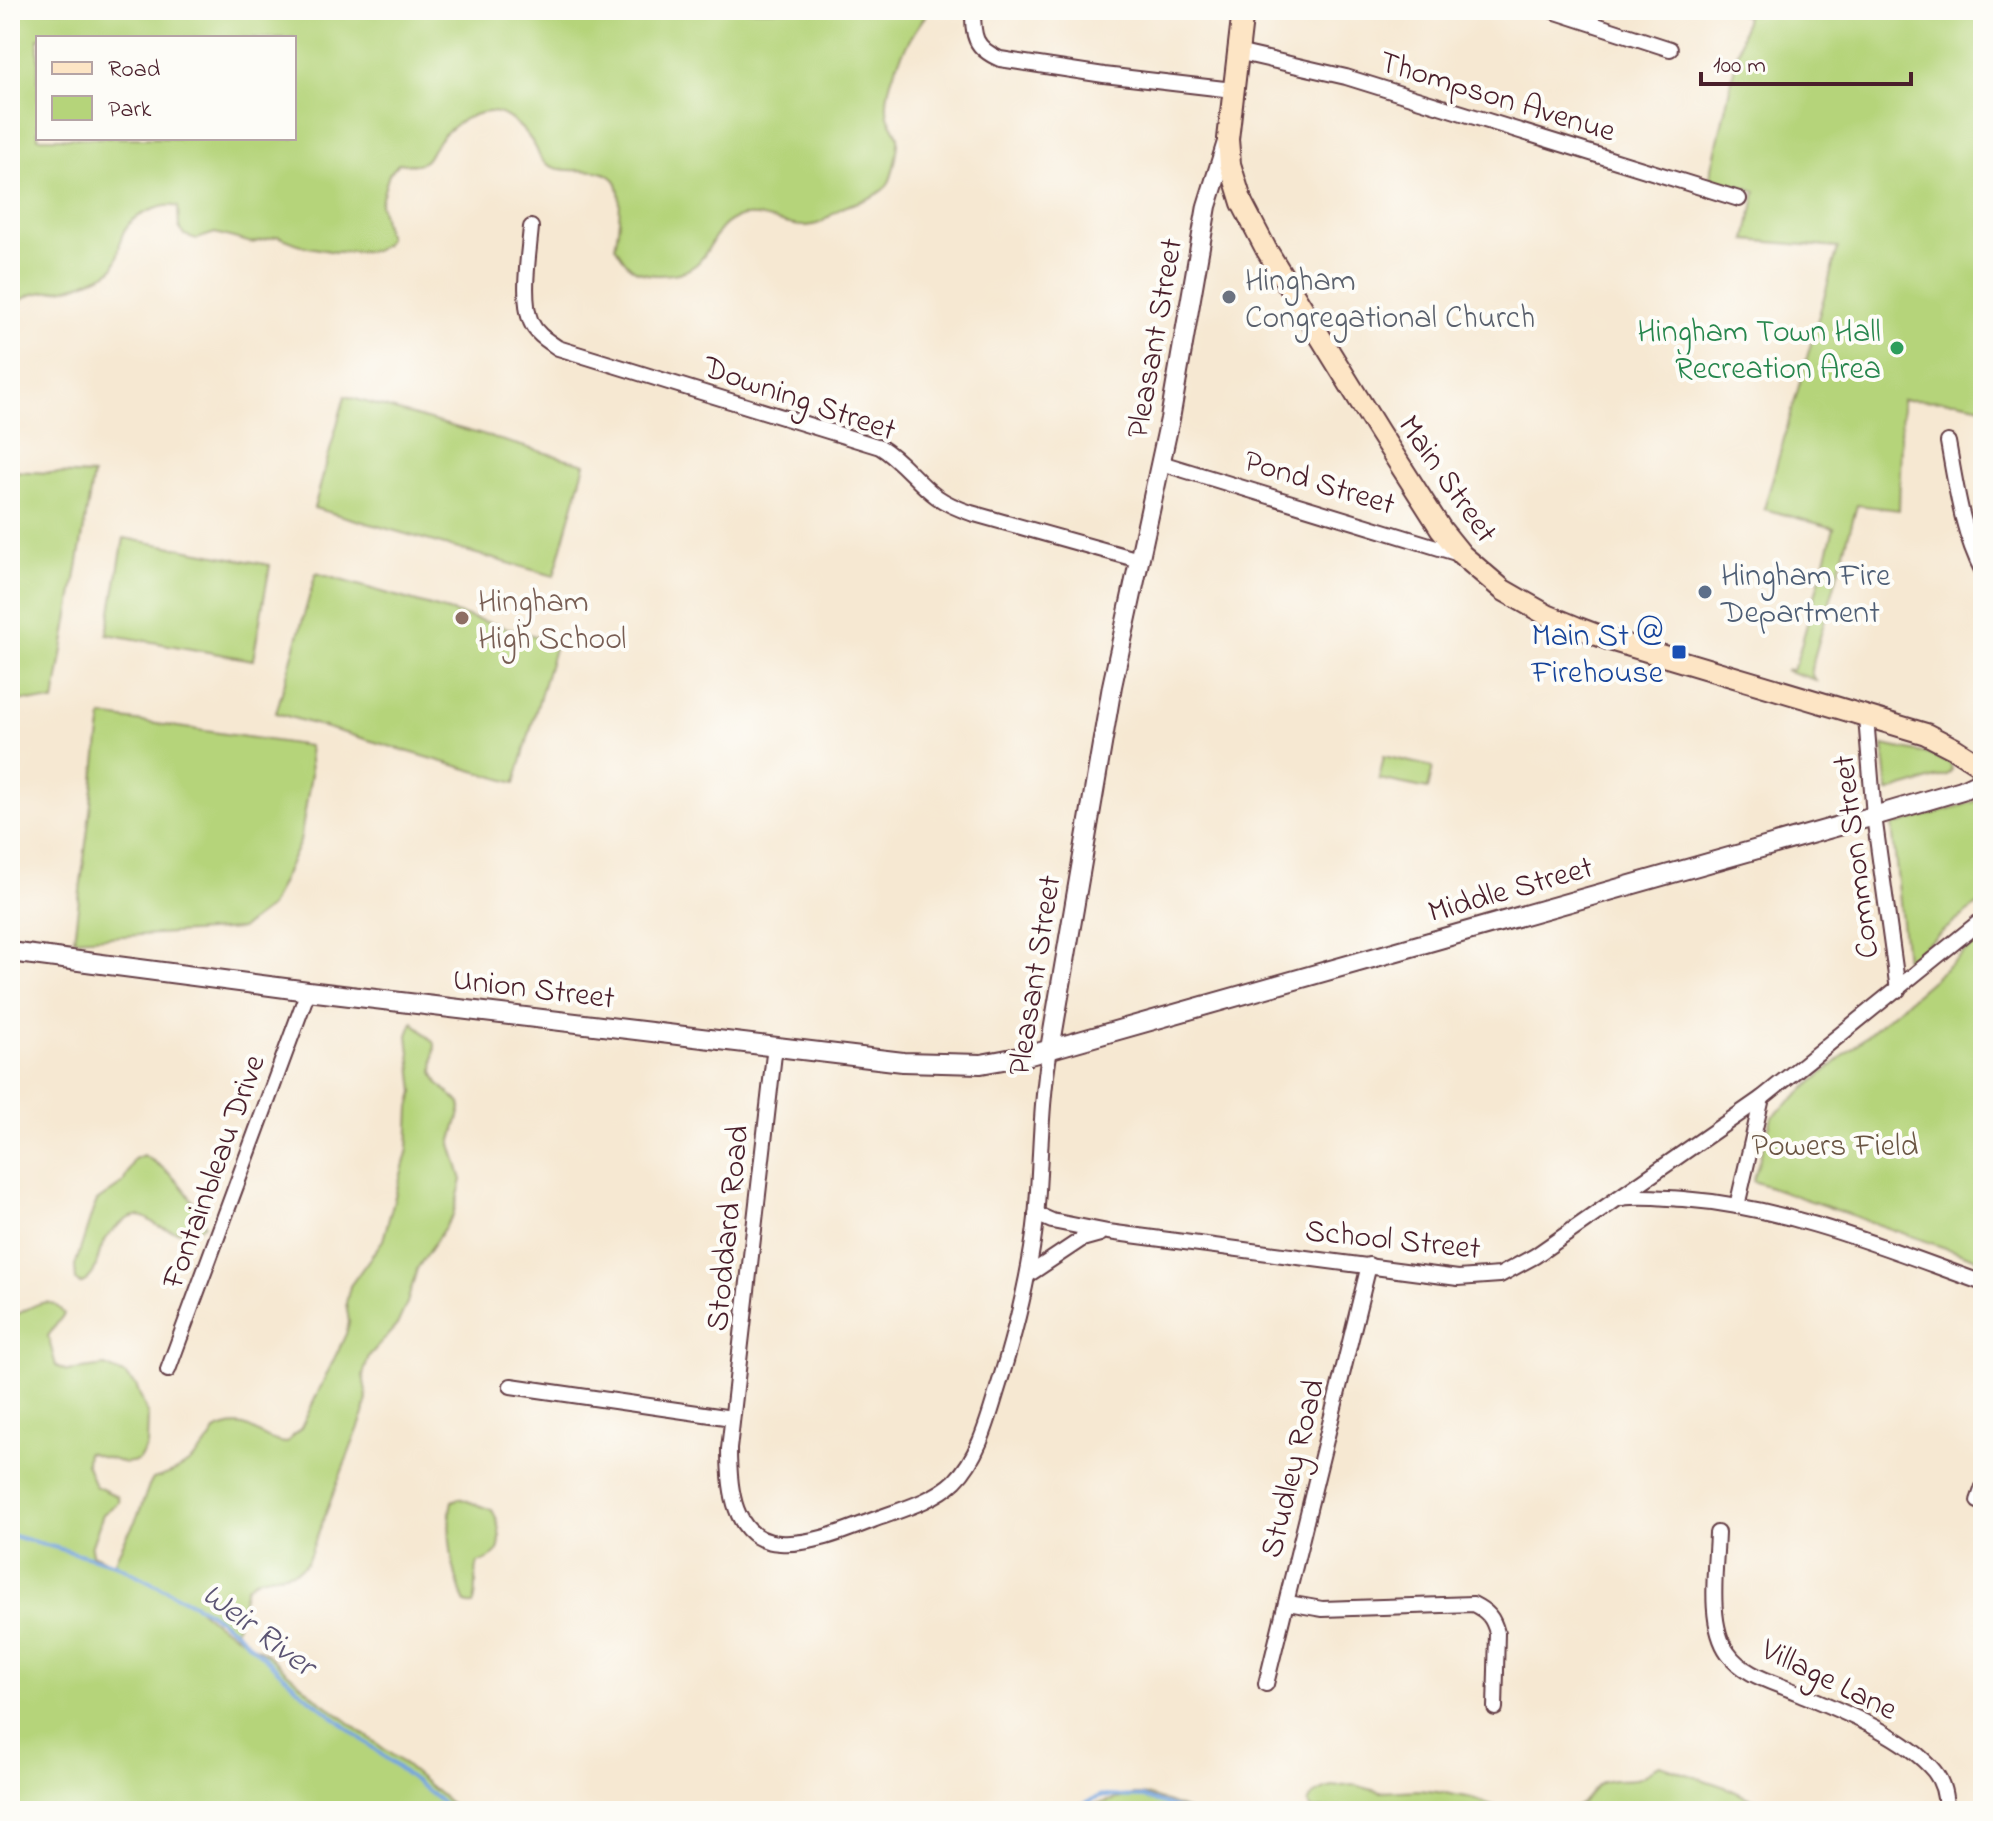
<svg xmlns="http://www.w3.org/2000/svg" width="1993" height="1821" viewBox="0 0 1993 1821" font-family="'Indie Flower',sans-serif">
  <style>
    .green { fill: #b5d47a; stroke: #807a52; stroke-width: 2; fill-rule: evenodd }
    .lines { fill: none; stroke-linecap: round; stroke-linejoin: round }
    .stream { stroke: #74a4de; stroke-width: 4 }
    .minor-casing { stroke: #643d44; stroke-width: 18 }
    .tertiary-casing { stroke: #643d44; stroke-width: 22 }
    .secondary-casing { stroke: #643d44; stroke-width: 24 }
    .minor { stroke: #fff; stroke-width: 14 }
    .tertiary { stroke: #fff; stroke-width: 18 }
    .secondary { stroke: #fde5c5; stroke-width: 20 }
    .worship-dot { fill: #6b7280; stroke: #fdfcf7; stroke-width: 3 }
    .leisure-dot { fill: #2e9e5b; stroke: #fdfcf7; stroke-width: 3 }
    .service-dot { fill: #5c6f8a; stroke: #fdfcf7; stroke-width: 3 }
    .education-dot { fill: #8d6e63; stroke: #fdfcf7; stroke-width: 3 }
    .transit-dot { fill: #1a4fb4; stroke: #fdfcf7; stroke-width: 3 }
    .labels { text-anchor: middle; stroke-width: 8; stroke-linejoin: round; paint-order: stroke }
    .street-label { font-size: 32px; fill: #4a1f2b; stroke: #fdfcf7 }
    .worship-label { font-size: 32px; fill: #5b616d; stroke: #fdfcf7; text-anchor: start }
    .leisure-label { font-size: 32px; fill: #27864d; stroke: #fdfcf7; text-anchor: end }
    .service-label { font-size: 32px; fill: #4e5e75; stroke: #fdfcf7; text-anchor: start }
    .education-label { font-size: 32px; fill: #785e54; stroke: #fdfcf7; text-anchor: start }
    .transit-label { font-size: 32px; fill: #164399; stroke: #fdfcf7; text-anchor: end }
    .park-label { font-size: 32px; fill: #6a5543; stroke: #fdfcf7 }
    .water-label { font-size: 34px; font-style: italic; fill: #5b5473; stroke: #fdfcf7 }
  </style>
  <rect width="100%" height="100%" fill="#fdfcf7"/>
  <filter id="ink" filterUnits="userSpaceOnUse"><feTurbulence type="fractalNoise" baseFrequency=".0125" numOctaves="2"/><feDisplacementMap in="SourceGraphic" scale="16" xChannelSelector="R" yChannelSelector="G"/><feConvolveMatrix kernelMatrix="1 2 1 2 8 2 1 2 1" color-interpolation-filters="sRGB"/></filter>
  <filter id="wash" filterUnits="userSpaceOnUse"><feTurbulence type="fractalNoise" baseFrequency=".006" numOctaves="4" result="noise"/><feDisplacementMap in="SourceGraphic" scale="32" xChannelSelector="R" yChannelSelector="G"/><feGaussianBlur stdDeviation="1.8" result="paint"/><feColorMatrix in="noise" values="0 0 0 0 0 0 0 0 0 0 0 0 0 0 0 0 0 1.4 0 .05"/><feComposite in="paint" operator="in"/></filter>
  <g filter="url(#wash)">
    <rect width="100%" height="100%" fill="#f6e8d2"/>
    <!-- green -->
    <g class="green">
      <path d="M 10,10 L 930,10 C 912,32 888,74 887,103 C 886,123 894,122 898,137 C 899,146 893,177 888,184 C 879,198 854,202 840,209 C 833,213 827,219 820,223 C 815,225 808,226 802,226 C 780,225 758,210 736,218 C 701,232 718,276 657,275 C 634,275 626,265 615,246 C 618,233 624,191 615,180 C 599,162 565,178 545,163 C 539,159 539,154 536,148 C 527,132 508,111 489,112 C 467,113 445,130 434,147 C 430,152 429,159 423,162 C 416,166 407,164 399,163 L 389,174 L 380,204 L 388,239 L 384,245 L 374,251 L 335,252 L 303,246 L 278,236 L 252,243 L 215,233 L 197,239 L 184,235 L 179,227 L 178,207 C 163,202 131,216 124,231 C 117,243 121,262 110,271 C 105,275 98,277 93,279 C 85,282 77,286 69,288 C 43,295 26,287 10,314 ZM 38,38 L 294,38 L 294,138 L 38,138 Z"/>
      <path d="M 1729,10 L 1983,10 L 1983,406 L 1956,401 L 1902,400 L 1899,510 L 1857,505 L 1811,669 L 1812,675 L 1816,680 L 1785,670 L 1792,669 L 1796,663 L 1834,528 L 1764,509 L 1838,248 L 1746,240 L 1756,191 L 1710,177 L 1746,16 Z"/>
      <path d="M 345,396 L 585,464 L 554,576 L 314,508 Z"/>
      <path d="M 10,471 L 93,475 L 54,702 L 10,699 Z"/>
      <path d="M 124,538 L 270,565 L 253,660 L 107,634 Z"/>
      <path d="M 316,573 L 556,642 L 515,783 L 276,713 Z"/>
      <path d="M 102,716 L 309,746 L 311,774 L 300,842 L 270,907 L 241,929 L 74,939 Z"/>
      <path d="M 1883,745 L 1928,754 L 1950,763 L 1952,770 L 1947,775 L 1888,792 Z"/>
      <path d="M 1384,756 L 1433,767 L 1428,789 L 1379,779 Z"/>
      <path d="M 1983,799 L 1983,900 L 1906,960 L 1892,826 Z"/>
      <path d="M 1983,936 L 1983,1261 L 1753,1181 L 1772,1117 Z"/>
      <path d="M 413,1022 L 435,1044 L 433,1072 L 438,1083 L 460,1103 L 461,1109 L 451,1144 L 462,1180 L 453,1215 L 417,1269 L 407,1303 L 397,1325 L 369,1356 L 363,1375 L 367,1398 L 364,1414 L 307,1562 C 290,1583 262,1567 246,1588 L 235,1631 L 207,1611 L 199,1609 L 216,1623 L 268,1655 L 318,1699 L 400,1761 L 460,1811 L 10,1811 L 10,1318 C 31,1309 47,1290 64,1314 L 48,1336 L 56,1366 L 67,1371 L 105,1366 L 126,1375 L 136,1385 L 148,1416 L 147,1446 L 138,1461 L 124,1463 L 87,1452 L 86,1463 L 95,1486 L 117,1496 L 119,1502 L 103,1514 L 91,1548 L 92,1554 L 114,1564 C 121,1543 133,1529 140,1510 C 145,1498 146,1490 153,1479 C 183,1471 199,1459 215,1431 C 251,1414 255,1440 286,1443 L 301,1428 L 346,1334 L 349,1322 L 346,1303 L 350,1286 L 383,1240 L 408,1149 L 410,1107 L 414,1092 L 408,1035 Z"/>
      <path d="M 143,1155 C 171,1170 192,1195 205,1224 C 193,1236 172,1232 158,1226 C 151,1222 145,1215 136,1216 C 125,1217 108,1234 103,1244 C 95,1260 99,1276 80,1284 L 76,1280 L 75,1266 L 93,1210 L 97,1201 L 123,1183 L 134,1159 Z"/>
      <path d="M 459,1498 L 492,1510 C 498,1520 504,1544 496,1553 C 492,1558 484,1561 478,1563 C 473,1577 479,1592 473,1605 L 465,1603 C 453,1575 445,1531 452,1501 Z"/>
      <path d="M 1660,1765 L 1728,1788 L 1744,1796 L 1793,1811 L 1510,1811 C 1530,1808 1558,1813 1573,1808 C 1585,1805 1590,1789 1601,1783 C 1613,1777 1627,1782 1639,1778 C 1647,1776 1651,1767 1660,1765 Z"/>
      <path d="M 1355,1785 L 1380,1792 L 1420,1790 L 1445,1793 L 1472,1798 L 1508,1811 L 1311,1809 L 1308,1803 C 1317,1786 1337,1786 1355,1785 Z"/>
      <path d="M 1133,1795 L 1148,1795 L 1190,1811 L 1068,1811 Z"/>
    </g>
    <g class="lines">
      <!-- stream -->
      <g class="stream">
        <path d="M 10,1535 L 115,1564 L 207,1611 L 235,1631 L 303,1693 L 453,1811"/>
        <path d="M 1067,1811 L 1100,1796 L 1144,1797 L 1183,1811"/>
      </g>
    </g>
  </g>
  <g filter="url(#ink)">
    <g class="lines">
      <defs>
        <g id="minor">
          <path d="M 973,10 C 973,36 974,48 1000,59 L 1104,75 L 1233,90"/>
          <path d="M 1550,10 L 1670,49"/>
          <path d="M 1237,52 L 1346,77 L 1739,199"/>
          <path d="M 531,227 C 529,252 521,299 531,322 C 536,334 548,341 558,348 L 880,447 C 903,461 916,482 937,497 C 947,504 959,509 971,513 L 1139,560"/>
          <path d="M 1948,442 C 1956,486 1962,532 1983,572"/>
          <path d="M 1161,463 L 1459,554"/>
          <path d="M 1866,717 L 1874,816 L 1898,990"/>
          <path d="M 775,1045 L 729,1449 C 729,1486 732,1541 780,1543 C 812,1545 844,1531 873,1520 C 900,1510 934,1501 955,1481 C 977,1459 987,1424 996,1394 C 1014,1337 1030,1278 1036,1218 C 1041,1161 1040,1105 1050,1049"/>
          <path d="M 1622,1198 C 1643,1195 1663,1198 1683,1199 C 1787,1207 1886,1248 1983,1283"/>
          <path d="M 1737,1206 L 1762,1098"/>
          <path d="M 1036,1214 L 1052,1221 L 1108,1232 L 1458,1278 L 1500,1275 L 1535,1256 L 1762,1098 L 1983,919"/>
          <path d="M 1028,1275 L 1082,1239 L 1100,1234"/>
          <path d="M 168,1370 L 308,991"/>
          <path d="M 511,1386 L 732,1418"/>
          <path d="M 1978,1501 L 1983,1487"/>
          <path d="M 1717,1533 C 1716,1566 1707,1625 1728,1653 C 1743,1675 1773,1682 1796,1692 C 1839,1710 1904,1735 1934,1771 C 1943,1782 1946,1796 1946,1811"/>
          <path d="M 1288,1603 L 1322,1609 L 1473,1604 C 1487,1611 1493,1617 1497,1633 L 1495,1708"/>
          <path d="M 1266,1684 L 1369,1265"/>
        </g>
        <g id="tertiary">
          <path d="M 10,952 L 308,991 L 903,1062 L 981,1064 L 1030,1055 L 1874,816 L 1962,790 L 1983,780"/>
          <path d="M 1050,1049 L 1112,686 L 1170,419 L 1207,206 L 1227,142"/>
        </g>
        <path id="secondary" d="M 1243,10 L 1228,139 L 1230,164 L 1242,203 L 1266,249 L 1379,432 L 1441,529 L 1462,555 L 1503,590 L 1547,615 L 1576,627 L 1613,641 L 1926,734 L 1955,749 L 1983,767"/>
      </defs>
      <!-- minor casing -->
      <use href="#minor" class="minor-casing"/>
      <!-- tertiary casing -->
      <use href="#tertiary" class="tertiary-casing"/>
      <!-- secondary casing -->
      <use href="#secondary" class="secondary-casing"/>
      <!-- minor -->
      <use href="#minor" class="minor"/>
      <!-- tertiary -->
      <use href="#tertiary" class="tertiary"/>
      <!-- secondary -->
      <use href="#secondary" class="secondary"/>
    </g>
  </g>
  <!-- markers -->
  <circle class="worship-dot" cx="1229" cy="297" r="8"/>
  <circle class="leisure-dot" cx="1897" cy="348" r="8"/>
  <circle class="service-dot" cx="1705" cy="592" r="8"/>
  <circle class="education-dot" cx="462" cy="618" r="8"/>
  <rect class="transit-dot" x="1671" y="644" width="16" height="16" rx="4"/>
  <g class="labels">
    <!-- street labels -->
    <g class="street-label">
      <text transform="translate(1498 95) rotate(17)" y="11">Thompson Avenue</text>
      <text transform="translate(1153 338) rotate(-80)" y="11">Pleasant Street</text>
      <text transform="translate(800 397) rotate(19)" y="11">Downing Street</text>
      <text transform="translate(1449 478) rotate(55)" y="11">Main Street</text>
      <text transform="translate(1320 481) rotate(17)" y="11">Pond Street</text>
      <text transform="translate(1854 857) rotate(-97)" y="11">Common Street</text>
      <text transform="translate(1510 888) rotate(-16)" y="11">Middle Street</text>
      <text transform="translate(1033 975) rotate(-81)" y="11">Pleasant Street</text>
      <text transform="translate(534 987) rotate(7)" y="11">Union Street</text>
      <text transform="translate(212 1171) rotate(-70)" y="11">Fontainbleau Drive</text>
      <text transform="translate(726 1228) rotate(-84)" y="11">Stoddard Road</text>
      <text transform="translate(1393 1238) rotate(6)" y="11">School Street</text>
      <text transform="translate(1291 1468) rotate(-76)" y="11">Studley Road</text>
      <text transform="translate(1830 1678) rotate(26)" y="11">Village Lane</text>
    </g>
    <!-- worship labels -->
    <g class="worship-label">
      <text x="1245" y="290">Hingham<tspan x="1245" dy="37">Congregational Church</tspan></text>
    </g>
    <!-- leisure labels -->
    <g class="leisure-label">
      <text x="1881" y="341">Hingham Town Hall<tspan x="1881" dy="37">Recreation Area</tspan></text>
    </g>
    <!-- service labels -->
    <g class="service-label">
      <text x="1721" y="585">Hingham Fire<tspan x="1721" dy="37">Department</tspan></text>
    </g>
    <!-- education labels -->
    <g class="education-label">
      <text x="478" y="611">Hingham<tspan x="478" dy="37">High School</tspan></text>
    </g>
    <!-- transit labels -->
    <g class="transit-label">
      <text x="1663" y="645">Main St @<tspan x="1663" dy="37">Firehouse</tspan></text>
    </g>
    <!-- park labels -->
    <g class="park-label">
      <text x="1835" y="1155">Powers Field</text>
    </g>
    <!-- water labels -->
    <g class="water-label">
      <text transform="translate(260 1628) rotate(37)" y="12">Weir River</text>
    </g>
  </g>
  <!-- margin -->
  <rect width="1993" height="1821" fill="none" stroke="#fdfcf7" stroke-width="40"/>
  <!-- legend -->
  <rect x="36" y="36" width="260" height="104" fill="#fdfcf7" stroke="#b5a4a5" stroke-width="2"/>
  <rect x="52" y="62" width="40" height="12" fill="#fde5c5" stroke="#b5a4a5" stroke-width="2"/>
  <text x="108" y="76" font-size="24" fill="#4a1f2b">Road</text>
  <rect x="52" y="96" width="40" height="24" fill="#b5d47a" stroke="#b5a4a5" stroke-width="2"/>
  <text x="108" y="116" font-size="24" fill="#4a1f2b">Park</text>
  <!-- scale -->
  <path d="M1701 72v12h210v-12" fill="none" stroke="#4a1f2b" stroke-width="4"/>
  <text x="1713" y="72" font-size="24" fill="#4a1f2b" stroke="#fdfcf7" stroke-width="6" paint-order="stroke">100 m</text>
</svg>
